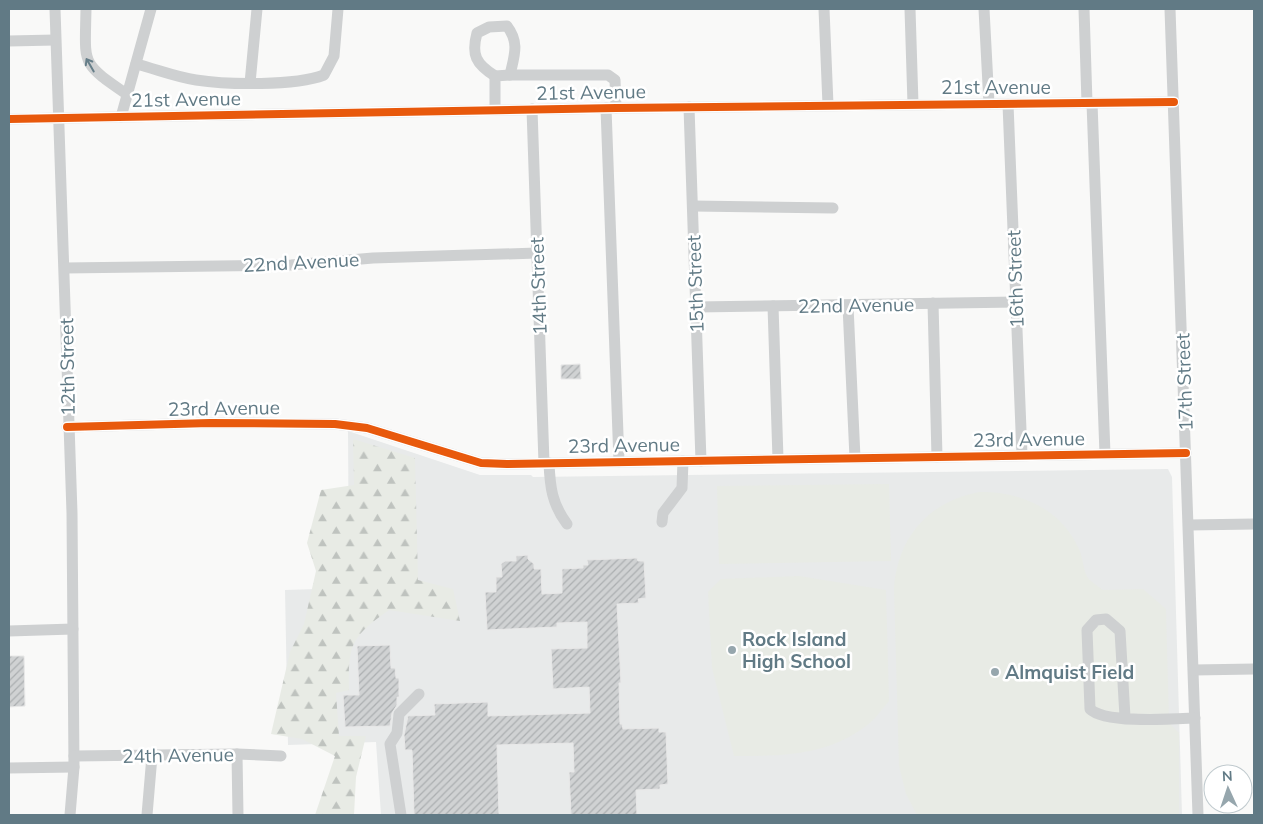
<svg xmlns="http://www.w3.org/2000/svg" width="1263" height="824" viewBox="0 0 1263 824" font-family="Mulish,sans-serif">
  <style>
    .built { fill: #e8eaea }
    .grass { fill: #e8ebe5 }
    .forest { fill: url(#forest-firs) }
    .building { fill: url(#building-hatch); stroke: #e8e8e8 }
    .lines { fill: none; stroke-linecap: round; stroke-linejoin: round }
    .minor { stroke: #ced0d1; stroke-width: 11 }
    .cycleway-casing { stroke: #fff; stroke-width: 11 }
    .cycleway { stroke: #e8590c; stroke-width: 8 }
    .oneway { stroke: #667e89 }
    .poi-dot { fill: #96a6ad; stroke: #fff; stroke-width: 2 }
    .labels { text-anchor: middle; stroke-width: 5; stroke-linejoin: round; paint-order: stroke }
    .street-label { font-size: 19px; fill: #617a85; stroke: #fff }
    .poi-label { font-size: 19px; font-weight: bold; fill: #617a85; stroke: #fff; text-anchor: start }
  </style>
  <defs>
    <pattern id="forest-firs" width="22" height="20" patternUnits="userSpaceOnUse" patternTransform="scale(1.25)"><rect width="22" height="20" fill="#e8ebe5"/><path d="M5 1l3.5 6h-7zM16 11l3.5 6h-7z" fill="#bfc3bf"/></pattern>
    <pattern id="building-hatch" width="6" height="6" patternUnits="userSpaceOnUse" patternTransform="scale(1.25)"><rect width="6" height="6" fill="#d0d2d3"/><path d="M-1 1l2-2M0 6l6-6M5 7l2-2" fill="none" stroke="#acafb1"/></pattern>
  </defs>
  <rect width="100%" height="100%" fill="#f9f9f8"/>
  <!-- built -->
  <path class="built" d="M 348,431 L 480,475 L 531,475 L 533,477 L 1168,469 L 1172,477 L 1182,815 L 381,815 L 376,742 L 288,745 L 285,590 L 349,588 Z"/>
  <!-- grass -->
  <g class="grass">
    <path d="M 889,484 L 891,561 L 719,564 L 717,486 Z"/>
    <path d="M 979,492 C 1021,491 1061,509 1079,549 C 1083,557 1083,571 1088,578 C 1091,582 1098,586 1103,590 L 1143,589 L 1166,609 L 1169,723 L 1179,733 L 1179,815 L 917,815 L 906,794 L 899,766 L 894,588 C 898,537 928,502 979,492 Z"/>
    <path d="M 799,576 L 886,590 L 889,701 C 882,709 875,720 866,726 C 827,756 780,756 734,756 L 712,668 L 708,592 L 721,579 Z"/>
  </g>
  <!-- forest -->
  <path class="forest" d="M 353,439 L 415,458 L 418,580 L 453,589 L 460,621 L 389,610 C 351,637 348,644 349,690 L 336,693 L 339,736 L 366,736 L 356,777 L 354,815 L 315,815 L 335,756 L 302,739 L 271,734 L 290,652 L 304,624 L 316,571 L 307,543 L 321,490 L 354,485 Z"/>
  <!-- building -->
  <g class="building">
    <path d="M 580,364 L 581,379 L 561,379 L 561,365 Z"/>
    <path d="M 528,555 L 528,559 L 534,564 L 534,569 L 541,569 L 542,594 L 562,593 L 562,569 L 583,568 L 583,565 L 588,565 L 587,560 L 637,558 L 638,561 L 644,561 L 646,598 L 638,599 L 639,603 L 617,604 L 621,683 L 619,683 L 620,724 L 622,724 L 623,729 L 659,728 L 659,732 L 666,732 L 668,784 L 660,785 L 660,789 L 636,790 L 637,815 L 571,815 L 569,772 L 574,772 L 573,743 L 497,745 L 499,815 L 414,815 L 412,750 L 405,750 L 404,735 L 408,716 L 435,715 L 434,704 L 488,702 L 488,716 L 590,713 L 589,687 L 553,689 L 551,649 L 587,648 L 587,622 L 557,623 L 557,627 L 487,630 L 485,592 L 496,592 L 496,577 L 502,577 L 501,564 L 505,561 L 516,561 L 516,556 Z"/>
    <path d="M 390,645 L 391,668 L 395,668 L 396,678 L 399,678 L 399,697 L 397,697 L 397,705 L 392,713 L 390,726 L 345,727 L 343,695 L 359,695 L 357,646 Z"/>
    <path d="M 9,656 L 24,656 L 25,706 L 9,707 Z"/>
  </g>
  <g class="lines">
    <!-- minor -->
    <g class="minor">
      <path d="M 55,9 L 72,513 L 74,767 L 70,815"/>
      <path d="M 86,9 C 85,66 80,62 128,95"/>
      <path d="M 824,9 L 828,105"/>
      <path d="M 910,9 L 913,104"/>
      <path d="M 984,9 L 989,104"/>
      <path d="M 1084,9 L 1087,103"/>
      <path d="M 1170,9 L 1198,815"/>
      <path d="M 9,41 L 55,40"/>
      <path d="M 136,64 C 156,69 176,77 196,80 C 228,85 295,86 324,75 L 334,56 L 338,9"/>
      <path d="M 495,76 C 476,64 471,55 477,33 L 489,27 L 507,26 C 520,43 514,56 510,75"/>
      <path d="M 250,83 L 257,9"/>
      <path d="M 1092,103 L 1105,454"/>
      <path d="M 1008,104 L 1022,455"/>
      <path d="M 689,107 L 701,461"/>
      <path d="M 606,108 L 619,462"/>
      <path d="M 532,109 L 544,463"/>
      <path d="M 495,110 L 495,76 L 510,75 L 608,75 L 615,80 L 616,108"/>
      <path d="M 121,117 L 151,9"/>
      <path d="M 9,119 L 616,108 L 1174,102"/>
      <path d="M 693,206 L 833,208"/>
      <path d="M 65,268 L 291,265 L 373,258 L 537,253"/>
      <path d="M 933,303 L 937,457"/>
      <path d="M 773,306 L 778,459"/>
      <path d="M 848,306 L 855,458"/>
      <path d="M 696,307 L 1016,302"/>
      <path d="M 67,427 L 210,423 L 335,424 L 367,428 L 481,463 L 507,464 L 1186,453"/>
      <path d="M 549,463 C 550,487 552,504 567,524"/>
      <path d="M 662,522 L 663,513 L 682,488 L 683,461"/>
      <path d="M 1189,525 L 1254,524"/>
      <path d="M 9,631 L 73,629"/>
      <path d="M 1194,670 L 1254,669"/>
      <path d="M 1125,717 L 1120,631 L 1106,619 L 1096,620 L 1087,630 L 1090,709 C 1105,724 1173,719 1195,718"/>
      <path d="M 237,754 L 238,815"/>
      <path d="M 74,756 L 237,754 L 281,756"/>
      <path d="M 9,768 L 74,767"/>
      <path d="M 147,815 L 152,756"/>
      <path d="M 401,815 L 390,744 L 397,733 L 399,714 L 419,694"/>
    </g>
    <defs>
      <g id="cycleway">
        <path d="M 9,119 L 616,108 L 1174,102"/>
        <path d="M 67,427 L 210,423 L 335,424 L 367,428 L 481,463 L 507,464 L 1186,453"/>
      </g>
    </defs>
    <!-- cycleway casing -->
    <use href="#cycleway" class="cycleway-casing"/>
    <!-- cycleway -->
    <use href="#cycleway" class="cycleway"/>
  </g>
  <!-- one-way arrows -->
  <defs><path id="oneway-shaft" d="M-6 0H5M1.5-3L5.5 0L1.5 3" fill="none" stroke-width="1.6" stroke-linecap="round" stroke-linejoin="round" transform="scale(1.25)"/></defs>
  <use class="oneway" href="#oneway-shaft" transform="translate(90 65) rotate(-120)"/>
  <!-- markers -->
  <g class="poi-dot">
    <circle cx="732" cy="650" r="5"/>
    <circle cx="995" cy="672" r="5"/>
  </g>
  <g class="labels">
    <!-- street labels -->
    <g class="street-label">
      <text x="996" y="94">21st Avenue</text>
      <text transform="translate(591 92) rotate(-1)" y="7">21st Avenue</text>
      <text transform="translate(186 99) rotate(-1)" y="7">21st Avenue</text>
      <text transform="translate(301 262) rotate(-3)" y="7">22nd Avenue</text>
      <text transform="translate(1015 279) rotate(-92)" y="7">16th Street</text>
      <text transform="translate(695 284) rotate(-92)" y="7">15th Street</text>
      <text transform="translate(538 286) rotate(-92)" y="7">14th Street</text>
      <text transform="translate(856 305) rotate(-1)" y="7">22nd Avenue</text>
      <text transform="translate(67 367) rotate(-91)" y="7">12th Street</text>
      <text transform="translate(1184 382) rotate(-92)" y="7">17th Street</text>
      <text transform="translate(224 408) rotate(-1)" y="7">23rd Avenue</text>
      <text transform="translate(1029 439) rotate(-1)" y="7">23rd Avenue</text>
      <text transform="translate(624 445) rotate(-1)" y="7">23rd Avenue</text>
      <text transform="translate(178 755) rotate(-1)" y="7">24th Avenue</text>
    </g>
    <!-- poi labels -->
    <g class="poi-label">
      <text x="742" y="646">Rock Island<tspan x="742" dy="22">High School</tspan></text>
      <text x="1005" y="679">Almquist Field</text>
    </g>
  </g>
  <!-- border -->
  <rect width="1263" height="824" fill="none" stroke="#617a85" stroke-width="20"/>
  <!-- north arrow -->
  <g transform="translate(1228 789) rotate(357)"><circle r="24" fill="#ffffff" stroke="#c0cace"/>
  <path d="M0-4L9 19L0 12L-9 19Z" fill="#96a6ad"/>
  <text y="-8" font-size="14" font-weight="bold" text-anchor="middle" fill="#617a85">N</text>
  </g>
</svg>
